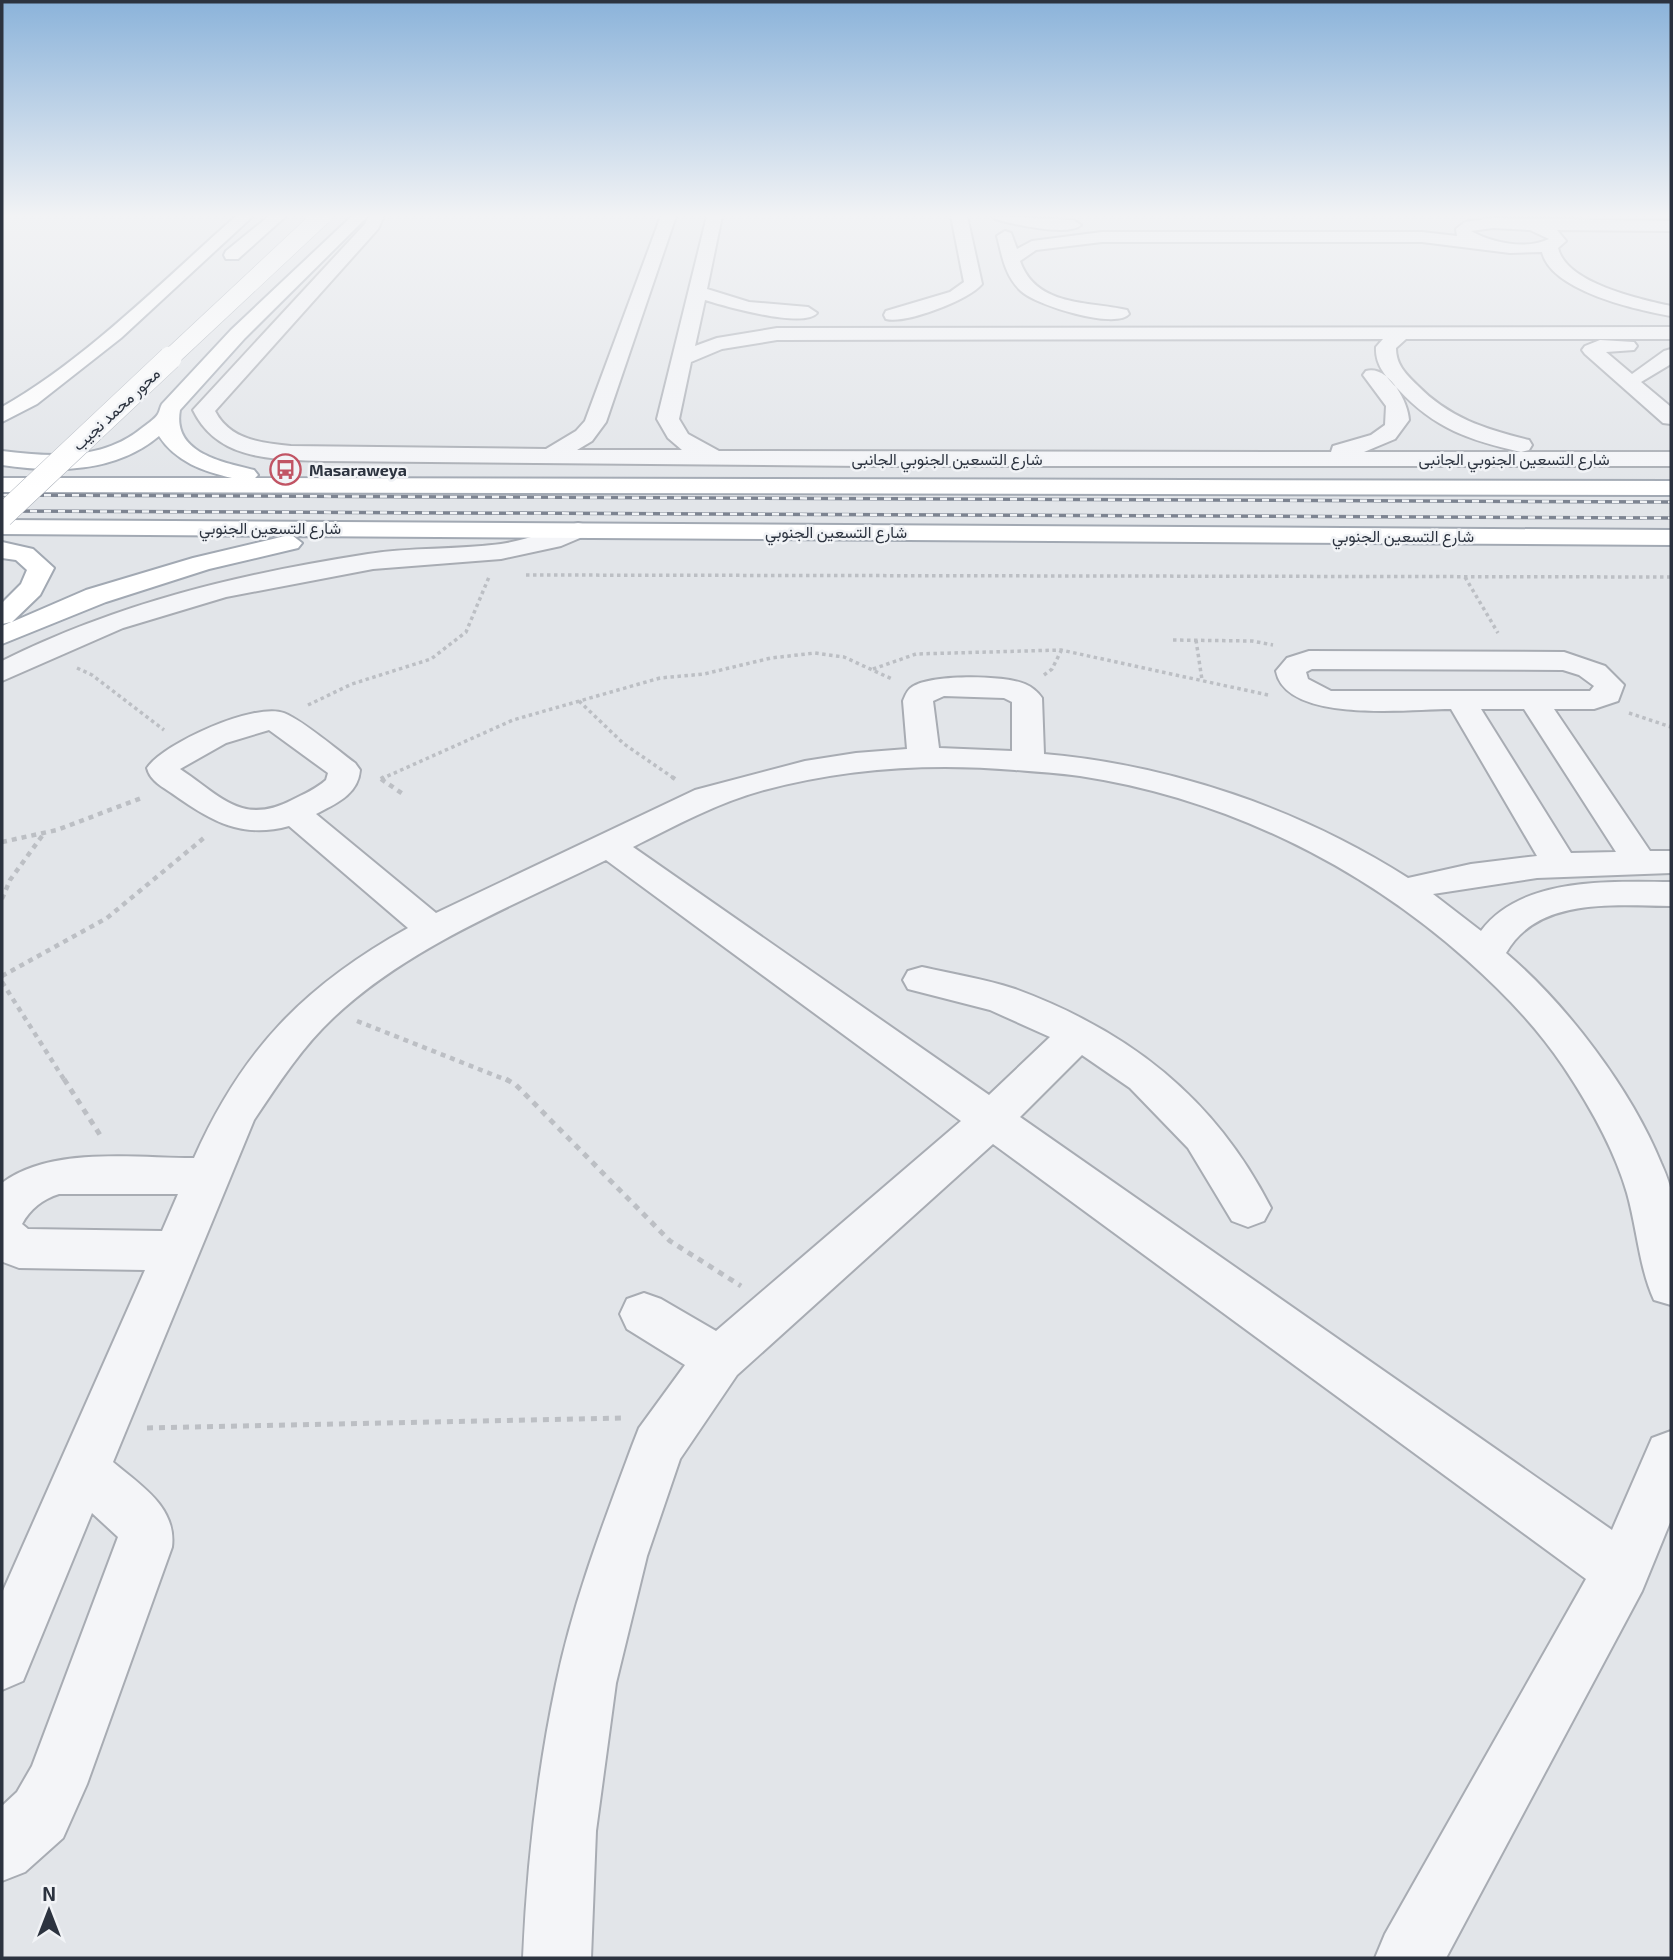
<svg xmlns="http://www.w3.org/2000/svg" width="1673" height="1960" viewBox="0 0 1673 1960" font-family="'Exo 2',Vazirmatn,sans-serif">
  <style>
    .lines { fill: none; stroke-linecap: round; stroke-linejoin: round }
    .minor-casing { stroke: #a8acb3; stroke-width: 4 }
    .major-casing { stroke: #a2a9b3; stroke-width: 4 }
    .path-far2 { stroke: #bcbfc4; stroke-width: 3.5; stroke-dasharray: 3.5 3.5; stroke-linecap: butt }
    .path-far1 { stroke: #bcbfc4; stroke-width: 4.5; stroke-dasharray: 5 5; stroke-linecap: butt }
    .path { stroke: #bcbfc4; stroke-width: 5; stroke-dasharray: 6 6; stroke-linecap: butt }
    .minor { fill: #f4f5f8; fill-rule: evenodd }
    .major { fill: #fff; fill-rule: evenodd }
    .rail-casing { stroke: #7d8491; stroke-width: 3.5 }
    .rail { stroke: #f1f3f6; stroke-width: 2.5; stroke-dasharray: 7; stroke-linecap: butt }
    .major-bridge-far1-casing { stroke: #a2a9b3; stroke-width: 19; stroke-linecap: butt }
    .major-bridge-casing { stroke: #a2a9b3; stroke-width: 24; stroke-linecap: butt }
    .major-bridge-far1 { stroke: #fff; stroke-width: 18 }
    .major-bridge { stroke: #fff; stroke-width: 23 }
    .labels { text-anchor: middle; stroke-width: 5; stroke-linejoin: round; paint-order: stroke }
    .far-street-label { font-size: 16px; fill: #2c333f; stroke: #f1f3f6 }
    .far-poi-label { font-size: 16px; font-weight: bold; fill: #2c333f; stroke: #f1f3f6; text-anchor: start }
  </style>
  <rect width="100%" height="100%" fill="#e2e5e9"/>
  <g class="lines">
    <defs>
      <g id="minor">
        <path d="M 369,216 L 384,216 L 378,229 L 215,411 C 230,440 261,443 291,446 L 546,449 L 576,431 L 585,421 L 661,216 L 676,216 L 606,422 L 592,441 L 577,450 L 682,450 L 668,438 L 657,419 L 707,216 L 722,216 L 707,289 L 749,302 L 808,307 L 817,313 C 804,329 724,306 705,300 L 695,346 L 717,338 L 777,328 L 1671,327 L 1671,339 L 1406,339 L 1396,348 C 1396,365 1406,374 1417,385 C 1449,418 1485,429 1529,440 L 1532,445 L 1529,450 L 1521,452 C 1469,440 1435,429 1398,389 C 1386,377 1375,365 1376,347 L 1383,339 L 777,340 L 722,349 L 691,362 L 679,419 L 688,434 L 719,451 L 1331,452 L 1333,446 L 1371,435 L 1385,425 L 1386,406 L 1363,375 L 1366,371 C 1388,365 1408,401 1409,420 L 1395,439 L 1364,452 L 1671,452 L 1671,466 L 865,466 L 323,461 C 273,459 218,461 193,410 L 365,224 Z"/>
        <path d="M 951,216 L 967,216 L 982,284 C 969,300 906,324 886,319 L 884,315 L 886,311 L 950,292 L 964,282 Z"/>
        <path d="M 992,216 L 1073,220 L 1081,225 C 1068,237 1012,224 995,219 Z"/>
        <path d="M 1493,218 L 1671,221 L 1671,231 L 1557,230 L 1566,241 L 1558,248 C 1566,283 1639,299 1671,306 L 1671,316 C 1637,310 1551,291 1542,252 L 1510,253 L 1422,242 L 1102,242 L 1036,250 L 1020,261 C 1036,307 1088,301 1127,310 L 1129,314 C 1116,330 1035,305 1021,291 C 1005,276 1002,256 997,236 L 1005,231 L 1011,233 L 1017,249 L 1032,241 L 1102,232 L 1422,232 L 1457,236 L 1456,229 L 1465,222 ZM 1493,228 L 1530,230 L 1549,239 C 1527,250 1492,243 1471,231 Z"/>
        <path d="M 1600,340 L 1634,342 L 1637,346 L 1634,350 L 1606,352 L 1632,374 L 1664,351 L 1671,349 L 1671,364 L 1641,382 L 1671,407 L 1671,424 L 1663,423 L 1585,354 L 1582,350 L 1585,346 Z"/>
        <path d="M 578,523 L 587,525 L 590,530 L 587,535 L 561,546 L 501,559 L 373,569 L 226,597 L 123,628 L 2,681 L 2,661 C 119,603 239,574 368,554 C 412,547 457,550 501,544 C 528,540 552,529 578,523 Z"/>
        <path d="M 1309,651 L 1564,652 L 1605,666 L 1624,685 L 1618,701 L 1594,709 L 1554,709 L 1650,851 L 1671,851 L 1671,873 L 1537,878 L 1433,894 L 1481,931 C 1522,876 1611,882 1671,882 L 1671,906 C 1617,906 1538,896 1506,953 C 1566,1004 1631,1089 1661,1163 C 1665,1172 1670,1183 1671,1193 C 1673,1229 1671,1269 1671,1305 L 1654,1300 C 1639,1267 1637,1228 1627,1193 C 1614,1148 1589,1105 1563,1066 C 1537,1027 1502,991 1467,960 C 1359,864 1224,798 1080,776 C 1059,773 1037,772 1015,770 C 931,763 846,768 764,790 C 717,803 676,825 633,847 L 989,1095 L 1050,1037 L 990,1010 L 908,989 L 903,980 L 908,971 L 922,967 C 953,974 985,979 1015,989 C 1129,1031 1215,1098 1271,1208 L 1264,1221 L 1248,1227 L 1232,1221 L 1188,1148 L 1130,1088 L 1082,1055 L 1020,1117 L 1612,1530 L 1652,1438 L 1671,1431 L 1671,1520 L 1642,1591 L 1446,1958 L 1375,1958 L 1385,1934 L 1586,1579 L 993,1144 L 737,1375 L 680,1459 L 647,1556 L 616,1683 L 596,1831 L 591,1958 L 523,1958 C 527,1866 537,1774 556,1684 C 573,1602 603,1524 632,1446 L 639,1428 L 685,1365 L 627,1329 L 620,1314 L 627,1299 L 644,1293 L 661,1299 L 716,1331 L 961,1121 L 606,860 C 513,906 409,946 333,1018 C 302,1047 278,1084 254,1120 L 113,1462 C 140,1485 177,1507 172,1547 L 87,1784 L 63,1838 L 25,1872 L 2,1881 L 2,1806 L 17,1792 L 32,1766 L 118,1537 L 92,1513 L 23,1681 L 2,1690 L 2,1593 L 145,1270 L 19,1268 L 3,1262 L 2,1183 C 51,1146 135,1158 194,1158 C 242,1050 304,986 408,928 L 289,826 C 242,839 211,821 173,794 C 163,787 150,781 147,768 C 164,743 255,702 284,713 C 304,721 337,750 355,763 L 360,770 C 358,795 335,804 316,814 L 436,913 L 695,790 L 805,761 L 856,753 L 907,749 L 903,701 C 905,696 907,690 912,687 C 931,674 1004,675 1025,684 C 1032,687 1038,692 1042,698 L 1044,754 C 1171,765 1300,809 1408,878 L 1471,864 L 1537,856 L 1451,709 C 1410,709 1286,724 1276,671 L 1287,658 ZM 1312,669 L 1563,670 L 1579,675 L 1594,686 L 1590,691 L 1331,691 L 1308,679 L 1306,672 ZM 944,696 L 1004,698 L 1012,702 L 1012,751 L 939,748 L 933,701 ZM 1481,709 L 1524,709 L 1616,852 L 1571,853 ZM 269,730 L 328,773 L 326,780 C 316,789 304,794 292,800 C 242,826 221,796 180,769 L 226,743 ZM 59,1194 L 178,1194 L 162,1231 L 28,1229 L 22,1224 C 30,1209 43,1199 59,1194 Z"/>
      </g>
      <g id="major">
        <path d="M 236,216 L 253,216 L 121,338 L 37,404 L 2,422 L 2,407 C 84,361 165,279 236,216 Z"/>
        <path d="M 269,216 L 286,216 L 238,259 L 226,259 L 224,255 L 226,251 Z"/>
        <path d="M 352,216 L 368,216 L 245,338 L 180,410 C 172,453 222,462 254,470 L 258,475 L 255,478 L 1671,481 L 1671,495 L 2,492 L 2,478 L 232,478 C 203,471 176,462 159,436 C 115,473 55,473 2,465 L 2,451 C 50,457 102,461 142,428 C 146,425 155,419 158,414 C 160,411 160,407 162,404 L 231,330 Z"/>
        <path d="M 2,520 L 1671,530 L 1671,545 L 293,536 L 302,543 L 298,548 L 209,569 L 106,602 L 2,644 L 2,626 L 11,622 L 2,624 L 2,603 L 21,584 L 27,570 L 16,560 L 2,558 L 2,542 L 33,549 L 54,568 L 40,595 L 12,622 L 86,590 L 193,558 L 285,536 L 2,534 Z"/>
      </g>
    </defs>
    <!-- minor casing -->
    <use href="#minor" class="minor-casing"/>
    <!-- major casing -->
    <use href="#major" class="major-casing"/>
    <!-- path-far2 -->
    <g class="path-far2">
      <path d="M 526,575 L 1671,577"/>
      <path d="M 1465,577 L 1498,633"/>
      <path d="M 1173,640 L 1252,641 L 1273,645"/>
      <path d="M 1196,640 L 1202,680"/>
      <path d="M 77,668 L 92,675 L 164,730"/>
      <path d="M 873,669 L 916,654 L 1061,650 L 1268,695"/>
      <path d="M 1044,675 L 1052,669 L 1061,651"/>
      <path d="M 579,701 L 624,744 L 675,779"/>
      <path d="M 308,705 L 352,684 L 431,659 L 466,632 L 489,577"/>
      <path d="M 1629,713 L 1671,727"/>
      <path d="M 381,779 L 513,720 L 660,678 L 704,674 L 771,658 L 815,653 L 844,657 L 892,679"/>
    </g>
    <!-- path-far1 -->
    <g class="path-far1">
      <path d="M 672,777 L 675,779"/>
      <path d="M 381,779 L 384,777"/>
      <path d="M 381,779 L 403,794"/>
      <path d="M 2,842 L 57,830 L 144,797"/>
      <path d="M 2,899 L 10,880 L 42,836"/>
      <path d="M 2,976 L 107,918 L 205,837"/>
      <path d="M 2,982 L 65,1081"/>
      <path d="M 357,1021 L 509,1081"/>
    </g>
    <!-- path -->
    <g class="path">
      <path d="M 64,1079 L 102,1138"/>
      <path d="M 506,1079 L 516,1085 L 670,1241 L 741,1286"/>
      <path d="M 147,1428 L 624,1418"/>
    </g>
    <!-- minor -->
    <use href="#minor" class="minor"/>
    <!-- major -->
    <use href="#major" class="major"/>
    <defs>
      <g id="rail">
        <path d="M 2,495 L 1671,502"/>
        <path d="M 2,511 L 1671,518"/>
      </g>
    </defs>
    <!-- rail casing -->
    <use href="#rail" class="rail-casing"/>
    <!-- rail -->
    <use href="#rail" class="rail"/>
    <defs>
      <path id="major-bridge-far1" d="M 168,360 L 322,216"/>
      <path id="major-bridge" d="M 2,516 L 170,358"/>
    </defs>
    <!-- major-bridge-far1 casing -->
    <use href="#major-bridge-far1" class="major-bridge-far1-casing"/>
    <!-- major-bridge casing -->
    <use href="#major-bridge" class="major-bridge-casing"/>
    <!-- major-bridge-far1 -->
    <use href="#major-bridge-far1" class="major-bridge-far1"/>
    <!-- major-bridge -->
    <use href="#major-bridge" class="major-bridge"/>
  </g>
  <!-- sky -->
  <linearGradient id="sky" x2="0" y2="1"><stop stop-color="#8bb3da"/><stop offset="0.44" stop-color="#f2f3f5"/><stop offset="1" stop-color="#f2f3f5" stop-opacity="0"/></linearGradient>
  <rect width="1673" height="490" fill="url(#sky)"/>
  <!-- icons -->
  <defs>
    <symbol id="bus-ring" viewBox="-11 -11 22 22"><circle r="9.5" fill="#f1f3f6" stroke="#c15464" stroke-width="1.5"/><path d="M-5-6H5V4H4V6H2V4H-2V6H-4V4H-5ZM-3.5-4V0h7V-4ZM-3.5 1.2v1.5H-2V1.2ZM2 1.2v1.5H3.5V1.2Z" fill="#c15464"/></symbol>
  </defs>
  <g fill-rule="evenodd">
    <use href="#bus-ring" x="268" y="452" width="35" height="35"/>
  </g>
  <g class="labels">
    <!-- far-street labels -->
    <g class="far-street-label">
      <text transform="translate(116 409) rotate(-43)" y="6">محور محمد نجيب</text>
      <text x="947" y="465">شارع التسعين الجنوبي الجانبى</text>
      <text x="1514" y="465">شارع التسعين الجنوبي الجانبى</text>
      <text x="270" y="534">شارع التسعين الجنوبي</text>
      <text x="836" y="538">شارع التسعين الجنوبي</text>
      <text x="1403" y="542">شارع التسعين الجنوبي</text>
    </g>
    <!-- far-poi labels -->
    <g class="far-poi-label">
      <text x="309" y="476">Masaraweya</text>
    </g>
  </g>
  <!-- border -->
  <rect width="1673" height="1960" fill="none" stroke="#2c333f" stroke-width="7"/>
  <!-- north arrow -->
  <g transform="translate(49 1911)" stroke="#f1f3f6" stroke-width="5" paint-order="stroke">
  <path d="M0-5L12 26L0 18L-12 26Z" fill="#2c333f"/>
  <text y="-10" font-size="19" font-weight="bold" text-anchor="middle" fill="#2c333f">N</text>
  </g>
</svg>
